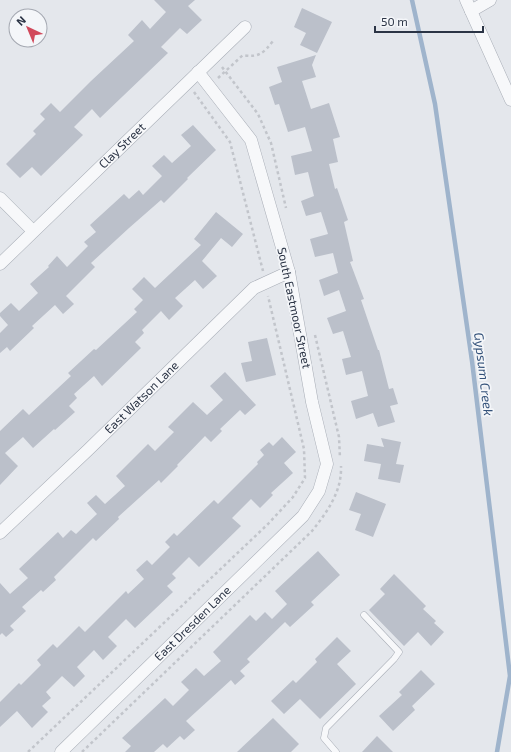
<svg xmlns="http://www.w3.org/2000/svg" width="511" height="752" viewBox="0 0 511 752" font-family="'Exo 2',sans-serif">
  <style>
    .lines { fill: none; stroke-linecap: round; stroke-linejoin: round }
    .stream { stroke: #9fb4cc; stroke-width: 4.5 }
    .building { fill: #bbc0ca }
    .lane-casing { stroke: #a9aeb7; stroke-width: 7 }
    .street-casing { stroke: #a9aeb7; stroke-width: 13 }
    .path { stroke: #c2c5cb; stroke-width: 2.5; stroke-dasharray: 3 3; stroke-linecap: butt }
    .lane { stroke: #f7f8fa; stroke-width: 6 }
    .street { stroke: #f7f8fa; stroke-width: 12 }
    .labels { text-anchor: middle; stroke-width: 3.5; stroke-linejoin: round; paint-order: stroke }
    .street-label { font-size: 12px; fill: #2b3445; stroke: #f4f6f9 }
    .water-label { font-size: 13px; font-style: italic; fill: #34527a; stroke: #f4f6f9 }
  </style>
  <rect width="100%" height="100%" fill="#e4e7ec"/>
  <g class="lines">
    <!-- stream -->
    <path class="stream" d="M 412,0 L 435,104 L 472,361 L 510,676 L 497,752"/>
  </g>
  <!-- building -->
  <g class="building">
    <path d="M 154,0 L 195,0 L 188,6 L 202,20 L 187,34 L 180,28 L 161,47 L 168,53 L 100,118 L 92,109 L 74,127 L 83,135 L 41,176 L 32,167 L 20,178 L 6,164 L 36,134 L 33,131 L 45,119 L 40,114 L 51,103 L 60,112 L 91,81 L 134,41 L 128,35 L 142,20 L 150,29 L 166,12 Z"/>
    <path d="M 302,8 L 332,22 L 317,53 L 300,45 L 306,33 L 294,27 Z"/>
    <path d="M 316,55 L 312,65 L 316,77 L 302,81 L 311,109 L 329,103 L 340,137 L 333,139 L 338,162 L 329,164 L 335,189 L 337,188 L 348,220 L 344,222 L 353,261 L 350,262 L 364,299 L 361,300 L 378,350 L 379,350 L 389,389 L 393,388 L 398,404 L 390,406 L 395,422 L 378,427 L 373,413 L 356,419 L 351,401 L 368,396 L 362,371 L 346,375 L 342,359 L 351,357 L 343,331 L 333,334 L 327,318 L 346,311 L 339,290 L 324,296 L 319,280 L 338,273 L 333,253 L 315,257 L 310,239 L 328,234 L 321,212 L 306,216 L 301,201 L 314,196 L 308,172 L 295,175 L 291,156 L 312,151 L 305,127 L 288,132 L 279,104 L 275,105 L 269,87 L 282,82 L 277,67 Z"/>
    <path d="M 193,125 L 216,150 L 187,178 L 188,179 L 164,203 L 161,200 L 129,228 L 91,263 L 95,267 L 66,296 L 74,304 L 63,314 L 55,305 L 32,326 L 34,328 L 10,351 L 7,347 L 0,353 L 0,333 L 8,325 L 0,316 L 0,313 L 11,303 L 19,311 L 38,293 L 30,284 L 49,267 L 48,266 L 57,256 L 67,267 L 88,246 L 84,242 L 96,232 L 90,225 L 124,194 L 129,199 L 139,190 L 143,195 L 162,176 L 152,166 L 164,155 L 172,163 L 191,146 L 181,135 Z"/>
    <path d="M 216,212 L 243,234 L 232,247 L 221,238 L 202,261 L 217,276 L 203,289 L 195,280 L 175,298 L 183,306 L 169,320 L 161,311 L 142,330 L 144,333 L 135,342 L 141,348 L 102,386 L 94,376 L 74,394 L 77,398 L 69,406 L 75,412 L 55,430 L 54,429 L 33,448 L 23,437 L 5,453 L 18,466 L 0,485 L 0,431 L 23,409 L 29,415 L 71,376 L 68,373 L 94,349 L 96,350 L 137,312 L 134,309 L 143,300 L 132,289 L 144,277 L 155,288 L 201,245 L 194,239 Z"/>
    <path d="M 267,338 L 276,375 L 246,382 L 241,363 L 252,361 L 248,342 Z"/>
    <path d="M 225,372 L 256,405 L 245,415 L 240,410 L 220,429 L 222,431 L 211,442 L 205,436 L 177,465 L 178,466 L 161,483 L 159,480 L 118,517 L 119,519 L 96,541 L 93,538 L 54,577 L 56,580 L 43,592 L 41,590 L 22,607 L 26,611 L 10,626 L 14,630 L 6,637 L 2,633 L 0,635 L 0,583 L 10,594 L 28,578 L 19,569 L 58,532 L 63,538 L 71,530 L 76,534 L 97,514 L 87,503 L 96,495 L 105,504 L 125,486 L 116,476 L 148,444 L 155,451 L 174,432 L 168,427 L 193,402 L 207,415 L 223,400 L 210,386 Z"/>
    <path d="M 282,437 L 296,452 L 284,463 L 293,473 L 271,493 L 273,495 L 260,508 L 251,499 L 232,518 L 241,526 L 199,567 L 189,557 L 172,574 L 176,578 L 167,586 L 173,592 L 135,628 L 126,619 L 108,637 L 117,646 L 103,660 L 94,650 L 77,667 L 85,676 L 74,687 L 62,676 L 46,692 L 51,698 L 42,706 L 48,712 L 32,728 L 17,711 L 0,727 L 0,702 L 19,683 L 21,685 L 41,665 L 37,660 L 53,644 L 57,648 L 79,626 L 85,632 L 126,591 L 128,594 L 144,579 L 136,570 L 147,560 L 152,565 L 170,547 L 165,542 L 174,533 L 177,536 L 214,500 L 218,504 L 258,464 L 257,462 L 264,455 L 260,450 L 269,442 L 273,446 Z"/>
    <path d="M 381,438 L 401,442 L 396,464 L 404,465 L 400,483 L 378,479 L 381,464 L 364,461 L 367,444 L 384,447 Z"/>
    <path d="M 356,492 L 386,504 L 373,537 L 355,530 L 361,514 L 349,510 Z"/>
    <path d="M 318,551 L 340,575 L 311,602 L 314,605 L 290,627 L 285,622 L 247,659 L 250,662 L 240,671 L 245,676 L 235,685 L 231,680 L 186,721 L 195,730 L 184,740 L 180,736 L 167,748 L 163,744 L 154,752 L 125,752 L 131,746 L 122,738 L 165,698 L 173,706 L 189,690 L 181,682 L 196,668 L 204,676 L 221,661 L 213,652 L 250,615 L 256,621 L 265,612 L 272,619 L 287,604 L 275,591 Z"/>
    <path d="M 394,574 L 426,606 L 423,609 L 436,621 L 434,623 L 444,632 L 431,646 L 418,632 L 404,646 L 369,610 L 385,594 L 380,589 Z"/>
    <path d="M 337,637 L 351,651 L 337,664 L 356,684 L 320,719 L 300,699 L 284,714 L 271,701 L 293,680 L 296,683 L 317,662 L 315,659 Z"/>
    <path d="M 421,670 L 435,684 L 412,706 L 415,710 L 393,731 L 379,716 L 402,695 L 399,692 Z"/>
    <path d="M 273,718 L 299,744 L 291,752 L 237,752 Z"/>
    <path d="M 377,736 L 393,752 L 362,752 Z"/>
  </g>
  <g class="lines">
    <defs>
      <path id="lane" d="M 336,752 L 324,738 L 326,728 L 394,659 L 399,652 L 364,615"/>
      <g id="street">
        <path d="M 466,0 L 511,100"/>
        <path d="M 471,11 L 490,0"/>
        <path d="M 0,198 L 33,231"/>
        <path id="s1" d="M 0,264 L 245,27"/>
        <path id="s2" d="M 0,533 L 88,450 L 254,288 L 289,272"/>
        <path id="s3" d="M 61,752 L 303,516 L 319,491 L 327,464 L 312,402 L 289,272 L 251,140 L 198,72"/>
      </g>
    </defs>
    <!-- lane casing -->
    <use href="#lane" class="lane-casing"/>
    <!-- street casing -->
    <use href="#street" class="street-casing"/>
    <!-- path -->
    <g class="path">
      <path d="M 222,67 L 258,114 L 271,143 L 286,208"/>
      <path d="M 218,78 L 243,55 C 258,58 264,53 273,41"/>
      <path d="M 194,92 L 230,142 L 263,271"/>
      <path d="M 315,335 L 339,437 L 340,458"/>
      <path d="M 28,752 L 268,524 L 293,497 L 305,478 L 304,449 L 268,296"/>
      <path d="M 82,752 L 312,531 C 327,512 342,492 341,466"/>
    </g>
    <!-- lane -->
    <use href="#lane" class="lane"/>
    <!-- street -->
    <use href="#street" class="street"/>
  </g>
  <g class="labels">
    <!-- street labels -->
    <g class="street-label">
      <text dy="4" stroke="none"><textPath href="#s1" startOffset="170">Clay Street</textPath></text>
      <text transform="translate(294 308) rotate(78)" y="4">South Eastmoor Street</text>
      <text dy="4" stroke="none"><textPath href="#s2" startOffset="196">East Watson Lane</textPath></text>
      <text dy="4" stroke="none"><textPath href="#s3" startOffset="184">East Dresden Lane</textPath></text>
    </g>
    <!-- water labels -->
    <g class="water-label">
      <text transform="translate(484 374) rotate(83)" y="5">Gypsum Creek</text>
    </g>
  </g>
  <!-- north arrow -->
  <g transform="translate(28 28) rotate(316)"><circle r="19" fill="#f4f6f9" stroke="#a4a8b1"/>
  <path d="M0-3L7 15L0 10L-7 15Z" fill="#d1495b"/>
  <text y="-6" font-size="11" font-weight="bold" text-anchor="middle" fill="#2b3445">N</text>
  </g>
  <!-- scale -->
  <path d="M375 26v6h108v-6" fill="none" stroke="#2b3445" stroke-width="2"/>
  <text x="381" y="26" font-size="12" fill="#2b3445" stroke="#f4f6f9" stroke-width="3" paint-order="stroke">50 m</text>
</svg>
